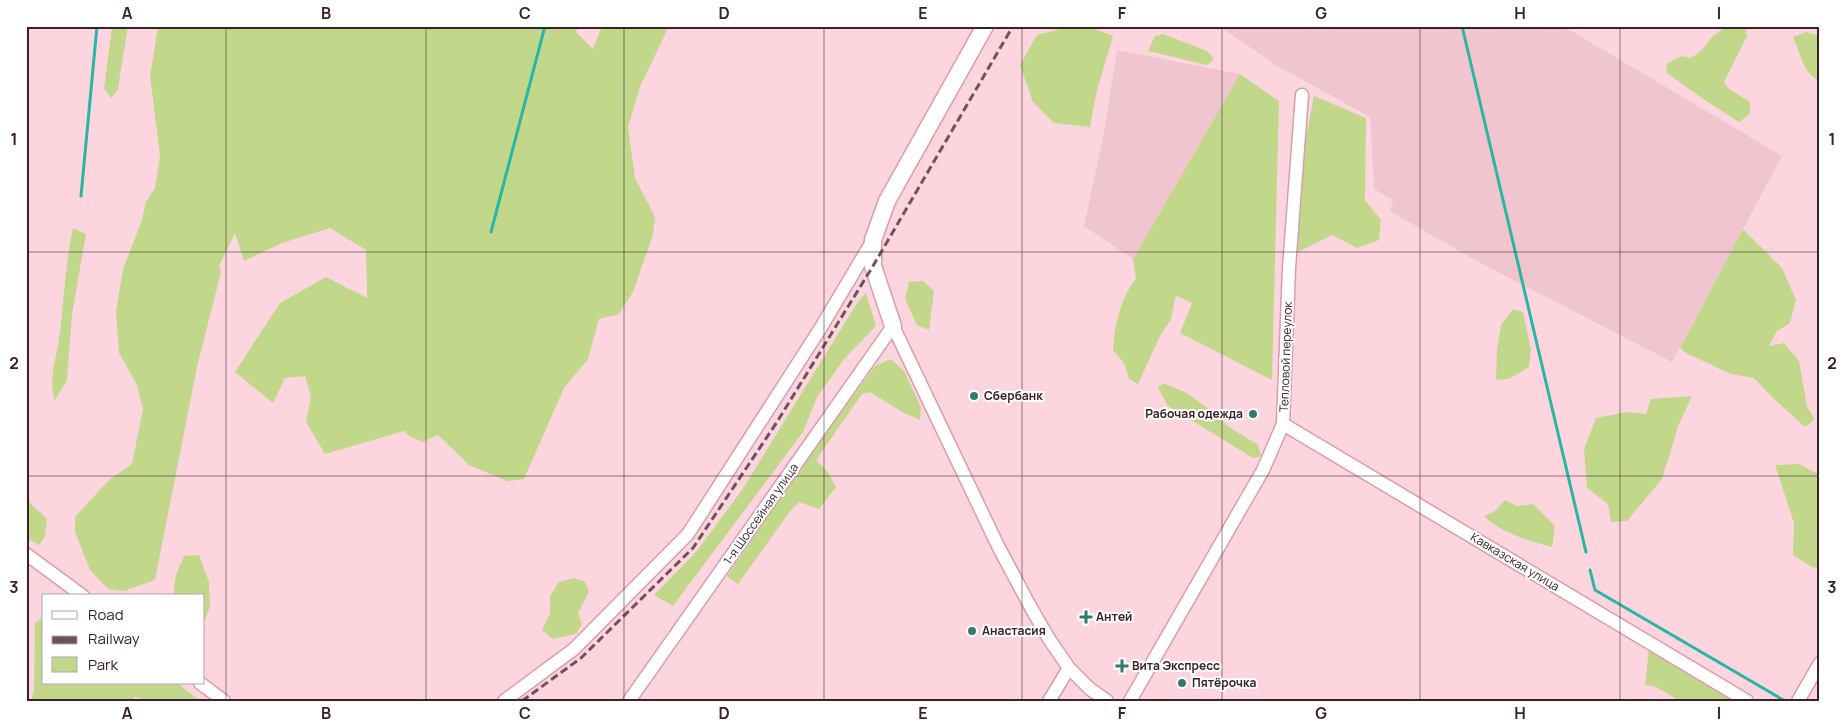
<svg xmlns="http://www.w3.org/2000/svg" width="1846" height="727" viewBox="0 0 1846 727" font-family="Manrope,sans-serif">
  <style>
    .built { fill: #f0c5cf }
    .green { fill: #c1d88b }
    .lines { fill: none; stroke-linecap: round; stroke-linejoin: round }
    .stream { stroke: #2ab6a5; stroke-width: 3 }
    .minor-casing { stroke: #da9cab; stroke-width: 15 }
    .major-casing { stroke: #da9cab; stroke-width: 19 }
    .minor { stroke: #fff; stroke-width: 12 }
    .major { stroke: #fff; stroke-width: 16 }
    .rail { stroke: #70535a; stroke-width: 3; stroke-dasharray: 8 4; stroke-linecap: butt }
    .grid { fill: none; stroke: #392127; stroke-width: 1; stroke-opacity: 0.55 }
    .poi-dot { fill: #33796e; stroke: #fff; stroke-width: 2 }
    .labels { text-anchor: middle; stroke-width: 4; stroke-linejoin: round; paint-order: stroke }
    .street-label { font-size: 12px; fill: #392127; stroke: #fff }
    .poi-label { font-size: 12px; font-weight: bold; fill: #392127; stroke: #fff; text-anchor: start }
    .neatline { fill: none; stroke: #392127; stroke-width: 2 }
    .grid-label { font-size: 16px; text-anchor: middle; font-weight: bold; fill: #392127 }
  </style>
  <rect width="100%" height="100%" fill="#fdd5de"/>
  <!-- built -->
  <g class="built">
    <path d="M 1219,26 L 1563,26 L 1782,156 L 1672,362 L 1473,259 L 1390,211 L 1393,200 L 1374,189 L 1370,117 L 1279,67 Z"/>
    <path d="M 1117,50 L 1240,74 L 1133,259 L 1084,226 L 1103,138 Z"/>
  </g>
  <!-- green -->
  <g class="green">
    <path d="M 112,26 L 128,26 L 118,89 L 111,98 L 104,89 Z"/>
    <path d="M 158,26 L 579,26 L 576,32 L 593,49 L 602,26 L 669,26 L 640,87 L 628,127 L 635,178 L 655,217 L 653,235 L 633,292 L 619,314 L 599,319 L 588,359 L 564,388 L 524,479 L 507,481 L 469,465 L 438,435 L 423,442 L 411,437 L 404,431 L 325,454 L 306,422 L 311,396 L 305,376 L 285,378 L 273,403 L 235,372 L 280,303 L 326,277 L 367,298 L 366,250 L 330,228 L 282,243 L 244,261 L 235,233 L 219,266 L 221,272 L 197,367 L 155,580 L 124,591 L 108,589 L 90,570 L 75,532 L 75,517 L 109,480 L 132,464 L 143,409 L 137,385 L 119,353 L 116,312 L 123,269 L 142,220 L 146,202 L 155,188 L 160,155 L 150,77 Z"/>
    <path d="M 1072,26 L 1087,26 L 1113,36 L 1097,90 L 1090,127 L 1054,123 L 1033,102 L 1020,65 L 1037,35 Z"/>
    <path d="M 1727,26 L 1745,26 L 1747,36 L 1724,82 L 1729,89 L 1750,102 L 1750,114 L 1739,122 L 1703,99 L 1667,73 L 1666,64 L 1682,56 L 1691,58 L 1701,51 L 1713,36 Z"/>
    <path d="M 1806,32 L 1820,36 L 1820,81 C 1803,74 1800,52 1793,37 Z"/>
    <path d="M 1163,34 L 1207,51 L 1214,59 L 1207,65 L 1148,51 L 1155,36 Z"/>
    <path d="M 1240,74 L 1279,101 L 1272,380 L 1180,333 L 1192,303 L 1177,296 L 1175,298 L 1171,319 L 1159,338 L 1138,384 L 1129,379 L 1124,363 L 1113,350 C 1114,328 1121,296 1136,279 L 1133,259 Z"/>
    <path d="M 1314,96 L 1366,118 L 1365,200 L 1381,220 L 1379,240 L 1357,248 L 1332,235 L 1298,252 L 1300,170 Z"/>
    <path d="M 73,228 L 86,234 L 72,314 L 67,380 L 55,400 C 48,382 56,359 59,340 C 64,302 65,265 73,228 Z"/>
    <path d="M 1743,229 L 1782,268 L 1796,300 L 1790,323 L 1777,331 L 1769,346 L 1784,343 L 1799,361 L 1807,407 L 1815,419 L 1805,427 L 1774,399 L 1754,378 L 1731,374 L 1688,354 L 1680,348 Z"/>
    <path d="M 923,281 L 934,291 L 929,330 L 917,325 L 905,299 L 909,282 Z"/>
    <path d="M 866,293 L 876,326 L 845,358 L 817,397 L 803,432 L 673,606 L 654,595 L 696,552 L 742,490 L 857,303 Z"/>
    <path d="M 1513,309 L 1523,312 L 1531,350 L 1529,367 L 1509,379 L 1496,380 L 1497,350 L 1501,325 Z"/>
    <path d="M 891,359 L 904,371 L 921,407 L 920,420 L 902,412 L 870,392 L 862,394 L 816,460 L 827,471 L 836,487 L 819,509 L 799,502 L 791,510 L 738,584 L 727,576 L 807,459 L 875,366 Z"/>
    <path d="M 1163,383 L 1187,393 L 1210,410 L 1229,427 L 1258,445 L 1261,456 L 1253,458 L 1168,406 L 1158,388 Z"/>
    <path d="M 1692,396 L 1679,424 L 1662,479 L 1627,521 L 1611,522 L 1608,504 L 1587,488 L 1584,449 L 1596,418 L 1627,412 L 1646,414 L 1651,399 Z"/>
    <path d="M 1799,464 L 1820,475 L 1820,568 L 1812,567 L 1793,555 L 1794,523 L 1775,465 Z"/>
    <path d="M 26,499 L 47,519 L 45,536 L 39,545 L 26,538 Z"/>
    <path d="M 1505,500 L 1517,506 L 1533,504 L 1555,526 L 1552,547 C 1529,541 1501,533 1484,516 L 1495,511 Z"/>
    <path d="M 199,555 L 209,582 L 210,606 L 204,623 L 204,596 L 173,596 L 176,575 L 184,556 Z"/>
    <path d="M 574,578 L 585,582 L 589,592 L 578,613 L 582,624 L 576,634 L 553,639 L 542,630 L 550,614 L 550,596 L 559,582 Z"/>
    <path d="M 44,616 L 44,683 L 177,683 L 200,701 L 151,701 L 135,697 L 130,701 L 31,701 L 34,690 L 35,623 Z"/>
    <path d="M 1649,649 L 1743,701 L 1680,701 L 1654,686 L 1645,685 Z"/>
  </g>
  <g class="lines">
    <!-- stream -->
    <g class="stream">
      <path d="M 1462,26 L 1586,552"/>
      <path d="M 81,196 L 97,26"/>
      <path d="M 491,232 L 545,26"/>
      <path d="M 1590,570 L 1595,590 L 1785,701"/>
    </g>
    <defs>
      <g id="minor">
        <path d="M 1283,424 L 1747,701"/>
        <path d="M 26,554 L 83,596"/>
        <path d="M 200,683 L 224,701"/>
        <path d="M 504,701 L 574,649 L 688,534 L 820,329 L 873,240"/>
        <path d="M 629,701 L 893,326 L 998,546 L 1030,606 L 1049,639 L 1069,668 L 1090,689 L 1107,701"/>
        <path d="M 1049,701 L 1069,668"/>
        <path d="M 1130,701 L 1263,470 L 1283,424 L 1289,268 L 1302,95"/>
        <path d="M 1798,701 L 1820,663"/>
      </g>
      <path id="major" d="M 893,326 L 873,266 L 873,240 L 887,201 L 985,26"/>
    </defs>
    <!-- minor casing -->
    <use href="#minor" class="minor-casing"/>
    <!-- major casing -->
    <use href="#major" class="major-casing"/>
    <!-- minor -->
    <use href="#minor" class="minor"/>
    <!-- major -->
    <use href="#major" class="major"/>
    <!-- rail -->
    <path class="rail" d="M 522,701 L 581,658 L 693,548 L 777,422 L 873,266 L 1013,26"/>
  </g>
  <!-- grid -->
  <path class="grid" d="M 226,26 L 226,701M 426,26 L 426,701M 624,26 L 624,701M 824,26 L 824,701M 1022,26 L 1022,701M 1222,26 L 1222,701M 1420,26 L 1420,701M 1620,26 L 1620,701M 26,252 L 1820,252M 26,476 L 1820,476"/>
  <!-- markers -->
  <g class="poi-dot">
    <circle cx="974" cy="396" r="5"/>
    <circle cx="1253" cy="414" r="5"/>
    <path d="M1083.5 609.5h5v5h5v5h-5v5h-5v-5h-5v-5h5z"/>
    <circle cx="972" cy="631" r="5"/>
    <path d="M1119.5 658.5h5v5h5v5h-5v5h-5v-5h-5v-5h5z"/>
    <circle cx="1182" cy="683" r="5"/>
  </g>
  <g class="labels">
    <!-- street labels -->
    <g class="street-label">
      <text transform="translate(1286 357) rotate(-88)" y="4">Тепловой переулок</text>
      <text transform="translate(761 514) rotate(-55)" y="4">1-я Шоссейная улица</text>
      <text transform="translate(1515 562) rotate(31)" y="4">Кавказская улица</text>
    </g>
    <!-- poi labels -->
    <g class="poi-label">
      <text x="984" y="400">Сбербанк</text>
      <text x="1243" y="418" text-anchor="end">Рабочая одежда</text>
      <text x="1096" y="621">Антей</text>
      <text x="982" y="635">Анастасия</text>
      <text x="1132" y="670">Вита Экспресс</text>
      <text x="1192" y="687">Пятёрочка</text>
    </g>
  </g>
  <!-- border -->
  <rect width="1846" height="727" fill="none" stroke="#ffffff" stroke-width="55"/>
  <!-- legend -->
  <rect x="42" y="594" width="162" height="90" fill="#ffffff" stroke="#b0a6a9"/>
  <rect x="52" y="611" width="25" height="8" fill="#ffffff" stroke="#b0a6a9"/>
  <text x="88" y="620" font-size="15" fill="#392127">Road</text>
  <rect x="52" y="636" width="25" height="8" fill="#70535a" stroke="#b0a6a9"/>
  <text x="88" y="644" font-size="15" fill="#392127">Railway</text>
  <rect x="52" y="657" width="25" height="15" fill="#c1d88b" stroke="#b0a6a9"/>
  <text x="88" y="670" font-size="15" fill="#392127">Park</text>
  <rect x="28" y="28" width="1790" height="672" class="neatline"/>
  <g class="grid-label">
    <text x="127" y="19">A</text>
    <text x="326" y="19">B</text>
    <text x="525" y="19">C</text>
    <text x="724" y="19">D</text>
    <text x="923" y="19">E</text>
    <text x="1122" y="19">F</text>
    <text x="1321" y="19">G</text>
    <text x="1520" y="19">H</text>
    <text x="1719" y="19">I</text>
    <text x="14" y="145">1</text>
    <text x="1832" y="145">1</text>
    <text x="14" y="369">2</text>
    <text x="1832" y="369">2</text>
    <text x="14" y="593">3</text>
    <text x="1832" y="593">3</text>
    <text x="127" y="719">A</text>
    <text x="326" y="719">B</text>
    <text x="525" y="719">C</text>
    <text x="724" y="719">D</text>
    <text x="923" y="719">E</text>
    <text x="1122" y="719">F</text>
    <text x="1321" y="719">G</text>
    <text x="1520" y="719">H</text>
    <text x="1719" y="719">I</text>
  </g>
</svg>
